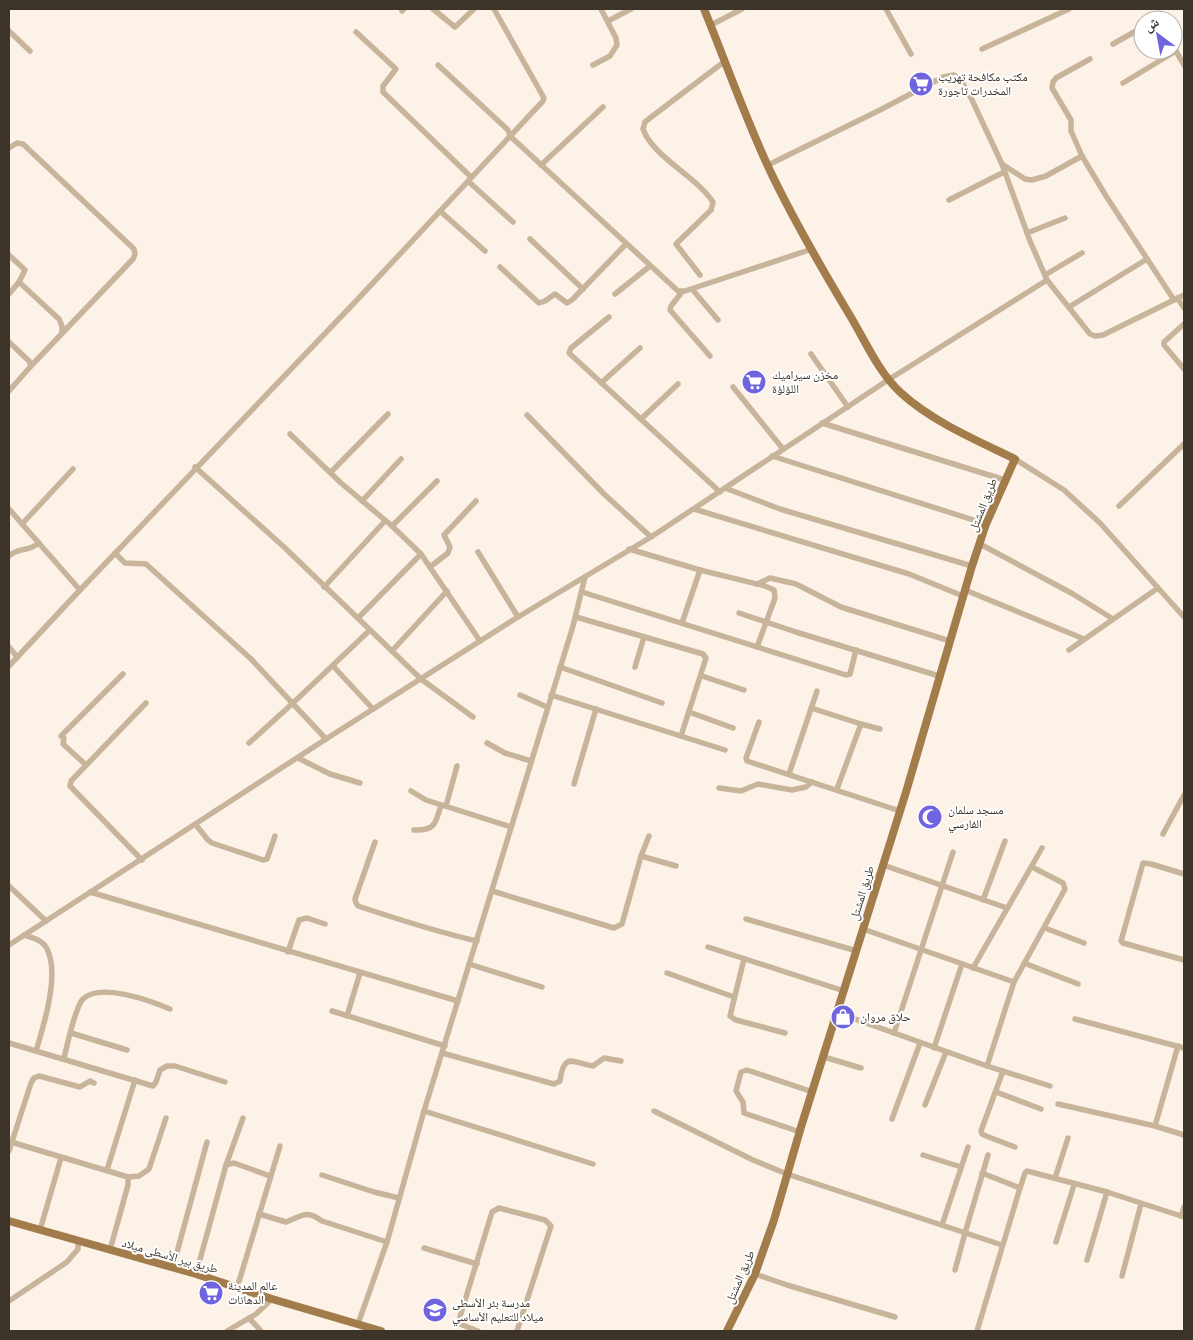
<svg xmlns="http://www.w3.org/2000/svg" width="1193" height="1340" viewBox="0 0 1193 1340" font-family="'Source Sans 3','Noto Naskh Arabic',sans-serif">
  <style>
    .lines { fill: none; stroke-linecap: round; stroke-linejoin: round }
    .minor { stroke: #c8b49a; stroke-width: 5.5 }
    .major { stroke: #a27d4b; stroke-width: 8 }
    .labels { text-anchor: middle; stroke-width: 4; stroke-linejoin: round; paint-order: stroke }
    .poi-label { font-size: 12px; fill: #3d3429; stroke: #fff; text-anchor: start }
    .street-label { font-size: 12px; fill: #3d3429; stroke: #fff }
  </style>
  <rect width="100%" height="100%" fill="#fcf2e7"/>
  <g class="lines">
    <!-- minor -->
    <g class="minor">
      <path d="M 433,9 L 455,27 L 474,9"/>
      <path d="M 886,9 L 911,54"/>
      <path d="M 402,11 L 404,9"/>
      <path d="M 1155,20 L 1156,20"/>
      <path d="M 608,21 L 631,9"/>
      <path d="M 711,25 L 742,9"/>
      <path d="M 9,31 L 30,51"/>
      <path d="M 356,32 L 396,69 L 383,86 L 383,92 L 471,177"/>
      <path d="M 1113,44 L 1143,27"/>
      <path d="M 1173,46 L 1184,65"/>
      <path d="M 982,49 L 1069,9"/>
      <path d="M 438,65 L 508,130 L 510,136 L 678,291 L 685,291 L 812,249"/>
      <path d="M 593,65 L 610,56 L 617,45 L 616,38 L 601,9"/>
      <path d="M 1123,83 L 1176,51"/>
      <path d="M 9,148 L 17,143 L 23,144 L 134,249 L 135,254 L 133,259 L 31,366"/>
      <path d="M 1082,156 L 1071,131 L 1071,120 L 1052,88 L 1053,82 L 1056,78 L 1090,59"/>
      <path d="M 1002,164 L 1030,241 L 1047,280"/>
      <path d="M 541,165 L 603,107"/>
      <path d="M 768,165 L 878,111 L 943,77 L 954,75 L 961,80 L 972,100 L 1002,164 L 1025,179 L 1032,180 L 1046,176 L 1082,156 L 1106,196 L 1174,300"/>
      <path d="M 468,181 L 513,222"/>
      <path d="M 949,200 L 1004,172"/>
      <path d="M 440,211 L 485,251"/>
      <path d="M 1027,233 L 1065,218"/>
      <path d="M 530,239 L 583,289"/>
      <path d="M 9,255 L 25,270 L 19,282 L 59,319 L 62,326 L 62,333"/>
      <path d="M 500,267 L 539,303 L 545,301 L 555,294 L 567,303 L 572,300 L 626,244"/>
      <path d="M 700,275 L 676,244 L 711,210 L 713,202 C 696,176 653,157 643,129 L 645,122 L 650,118 L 725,61"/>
      <path d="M 1045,275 L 1082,253"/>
      <path d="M 692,289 L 718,320"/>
      <path d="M 682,292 L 671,306 L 670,310 L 710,356"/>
      <path d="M 9,294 L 19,282"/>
      <path d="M 615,294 L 650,266"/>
      <path d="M 1177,298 L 1184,308"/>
      <path d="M 1069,307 L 1147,259"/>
      <path d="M 609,317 L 571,348 L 569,353 L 720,492"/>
      <path d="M 1184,324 L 1164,342 L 1164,345 L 1184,369"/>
      <path d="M 9,342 L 29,361 L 31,366 L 9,391"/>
      <path d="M 811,354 L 848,407"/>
      <path d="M 601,383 L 640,348"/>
      <path d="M 733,387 L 783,449"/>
      <path d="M 527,415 L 604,494 L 651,537"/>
      <path d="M 641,419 L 678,384"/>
      <path d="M 822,423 L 1005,480"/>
      <path d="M 290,434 L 341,483 L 392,526 L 421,554 L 480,641"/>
      <path d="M 772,456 L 986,524"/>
      <path d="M 1015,459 L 1064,490 L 1100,523 L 1184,617"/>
      <path d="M 195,467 L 284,547 L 421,679 L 473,717"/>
      <path d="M 331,472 L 388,414"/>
      <path d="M 725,488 L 780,509 L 972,566"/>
      <path d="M 362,501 L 401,459"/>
      <path d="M 1119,506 L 1184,444"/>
      <path d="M 9,509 L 80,590 L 357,300 L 543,101 L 544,98 L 494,9"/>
      <path d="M 694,509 L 909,574 L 963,596"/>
      <path d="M 22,524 L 73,469"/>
      <path d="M 392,526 L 437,481"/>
      <path d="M 980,544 L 1073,594 L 1113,619"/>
      <path d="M 629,549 L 700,570 L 682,623"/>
      <path d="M 478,552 L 518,617"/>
      <path d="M 115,553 L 125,563 L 146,564 L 251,659 L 326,739"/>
      <path d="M 9,556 C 18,547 29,552 39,543"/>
      <path d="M 430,567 L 448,553 L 450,547 L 444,535 L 476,501"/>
      <path d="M 700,570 L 765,586 L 774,590 L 775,598 L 757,647"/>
      <path d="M 757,584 L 770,578 L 796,584 L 841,607 L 950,641"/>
      <path d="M 324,587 L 385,521"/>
      <path d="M 965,590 L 1084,639"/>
      <path d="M 582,592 L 846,675 L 850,674 L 856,650"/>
      <path d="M 739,613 L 796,632 L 939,676"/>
      <path d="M 576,617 L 703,654 L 706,658 L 681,736"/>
      <path d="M 358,618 L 421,554"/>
      <path d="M 9,647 L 17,657"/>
      <path d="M 1069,650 L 1158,588"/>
      <path d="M 392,651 L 447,591"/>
      <path d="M 9,666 L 80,590"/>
      <path d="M 333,666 L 373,709"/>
      <path d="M 560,667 L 662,703"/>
      <path d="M 635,667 L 644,637"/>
      <path d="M 702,676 L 744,690"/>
      <path d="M 520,695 L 547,707"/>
      <path d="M 551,695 L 725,750"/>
      <path d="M 811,708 L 861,724"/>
      <path d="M 689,712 L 733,728"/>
      <path d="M 759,722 L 746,758 L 747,761 L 900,811"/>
      <path d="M 249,743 L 293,703 L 370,630"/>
      <path d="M 487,743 L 505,753 L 531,761"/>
      <path d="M 298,758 L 330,774 L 360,783"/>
      <path d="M 86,765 L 63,744 L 64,738 L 61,736 L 123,674"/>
      <path d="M 789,774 L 817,691"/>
      <path d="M 574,784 L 596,709"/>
      <path d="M 719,788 L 741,791 L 758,784 L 792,790 L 806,787 L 812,782"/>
      <path d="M 837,789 L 861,724 L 880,729"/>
      <path d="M 411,791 L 426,800 L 511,827"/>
      <path d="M 446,806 L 457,766"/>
      <path d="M 196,825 L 208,840 L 212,843 L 263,860 L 267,859 L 275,836"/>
      <path d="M 414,830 C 435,831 436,823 441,805"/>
      <path d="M 1163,834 L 1184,795"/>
      <path d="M 375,842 L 355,899 L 356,903 L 358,906 C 397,919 437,932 477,941"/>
      <path d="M 641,856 L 676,866"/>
      <path d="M 142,860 L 70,786 L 71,781 L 146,703"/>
      <path d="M 883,865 L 1007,908"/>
      <path d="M 1184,874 L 1151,864 L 1143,863 L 1121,941 L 1123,943 L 1184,960"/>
      <path d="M 9,886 L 46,921"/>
      <path d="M 492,891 L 614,928 L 622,924 L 641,856 L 649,836"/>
      <path d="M 90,892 L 458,1001"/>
      <path d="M 983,900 L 1005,841"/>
      <path d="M 746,919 L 857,951"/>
      <path d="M 1045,928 L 1084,943"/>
      <path d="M 863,929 L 1014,982"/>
      <path d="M 24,935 C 33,938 43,940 47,949 C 60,974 44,1024 36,1051"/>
      <path d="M 9,945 L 326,739 L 518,617 L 651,537 L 888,380 L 1047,280 L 1090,334 L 1095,336 L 1103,335 L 1184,295"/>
      <path d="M 708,947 L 844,991"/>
      <path d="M 288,952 L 299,920 L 307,918 L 325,924"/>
      <path d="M 744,959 L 730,1016 L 736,1020 L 785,1033"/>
      <path d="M 1024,963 L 1078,984"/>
      <path d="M 469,964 L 542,987"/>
      <path d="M 973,968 L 1042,848"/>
      <path d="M 667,973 L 734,997"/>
      <path d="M 332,1011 L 445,1046"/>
      <path d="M 838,1013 L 987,1066 L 1050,1086"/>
      <path d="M 347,1016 L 360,973"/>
      <path d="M 1075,1019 L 1184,1048"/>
      <path d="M 71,1033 L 127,1050"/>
      <path d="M 894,1033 L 953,852"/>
      <path d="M 9,1043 L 153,1086 L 156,1082 L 160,1070 L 167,1066 L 175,1066 L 225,1082"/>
      <path d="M 934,1048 L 962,964"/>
      <path d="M 442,1053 L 554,1084 L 560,1081 C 564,1051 573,1063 593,1066 L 604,1058 L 621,1061"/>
      <path d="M 824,1057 L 861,1068"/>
      <path d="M 64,1058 C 67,1046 75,1007 83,999 C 100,982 151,1001 170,1009"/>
      <path d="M 987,1066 L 1014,982 L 1065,889 L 1063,883 L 1032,867"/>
      <path d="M 1003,1071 L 981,1131 L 982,1134 L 986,1136 L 1015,1147"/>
      <path d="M 996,1092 L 1041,1109"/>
      <path d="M 1058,1104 L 1155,1126 L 1184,1135"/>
      <path d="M 925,1105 L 946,1052"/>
      <path d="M 424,1111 L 593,1164"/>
      <path d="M 654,1111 L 753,1160 L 787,1174 L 1002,1245"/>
      <path d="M 892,1119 L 920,1043"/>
      <path d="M 1155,1126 L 1178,1046"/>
      <path d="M 800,1132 L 744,1113 L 743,1102 L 736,1091 L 741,1072 L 747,1070 L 813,1092"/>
      <path d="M 11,1142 L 128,1177 L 128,1185 L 110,1250"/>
      <path d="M 9,1151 L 31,1083 L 34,1078 L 39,1076 L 80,1087 L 90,1081 L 94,1083"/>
      <path d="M 923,1155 L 961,1167"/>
      <path d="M 226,1165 L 234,1163 L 270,1176"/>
      <path d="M 107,1170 L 135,1080"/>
      <path d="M 982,1173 L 1020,1188"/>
      <path d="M 322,1175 L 374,1192 L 399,1198"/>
      <path d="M 128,1177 L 139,1176 L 149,1169 L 166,1118"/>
      <path d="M 1055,1178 L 1068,1138"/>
      <path d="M 259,1214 L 286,1222 C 302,1216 306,1209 322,1221 L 387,1242"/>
      <path d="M 1181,1216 L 1184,1207"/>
      <path d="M 942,1225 L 968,1147"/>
      <path d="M 40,1230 L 61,1158"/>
      <path d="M 1056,1242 L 1074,1185"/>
      <path d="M 424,1248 L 477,1264"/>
      <path d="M 1087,1260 L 1107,1192"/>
      <path d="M 173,1267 L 207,1142"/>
      <path d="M 955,1270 L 965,1233 L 988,1155"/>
      <path d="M 196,1274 L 226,1165 L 243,1118"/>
      <path d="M 755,1274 L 787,1285 L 895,1317"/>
      <path d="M 1122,1276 L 1141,1204"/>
      <path d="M 237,1288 L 280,1146"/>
      <path d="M 9,1301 L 67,1262 L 78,1249 L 78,1242"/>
      <path d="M 249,1318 L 261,1331"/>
      <path d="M 358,1324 L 387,1242 L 424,1111 L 573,626 L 585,577"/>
      <path d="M 227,1331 L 256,1314 L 272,1299"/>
      <path d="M 478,1331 L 460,1324 L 459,1320 L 492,1212 L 499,1208 L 545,1220 L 551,1226 L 517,1331"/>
      <path d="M 977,1331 L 1020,1188 L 1025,1173 L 1027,1171 L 1107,1192 L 1184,1217"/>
    </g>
    <!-- major -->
    <g class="major">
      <path d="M 704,9 C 727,65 747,123 773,177 C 796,224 822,269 849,314 C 865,340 878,372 901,393 C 933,422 976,440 1015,459 L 986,524 L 972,566 L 906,792 L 801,1127 L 774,1220 L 755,1274 L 727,1331"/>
      <path d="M 9,1221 L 196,1274 L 272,1299 L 381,1331"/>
    </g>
  </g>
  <!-- icons -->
  <defs>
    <symbol id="supermarket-disc" viewBox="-11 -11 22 22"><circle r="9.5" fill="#7065df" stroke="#fff"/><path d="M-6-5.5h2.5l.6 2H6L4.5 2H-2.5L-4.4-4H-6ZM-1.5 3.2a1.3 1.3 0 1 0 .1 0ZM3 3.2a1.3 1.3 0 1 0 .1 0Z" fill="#fff"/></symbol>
    <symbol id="mosque-disc" viewBox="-11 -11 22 22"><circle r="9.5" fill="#7065df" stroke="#fff"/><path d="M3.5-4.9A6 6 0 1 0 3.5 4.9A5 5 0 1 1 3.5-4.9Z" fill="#fff"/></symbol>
    <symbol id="shop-disc" viewBox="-11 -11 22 22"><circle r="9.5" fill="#7065df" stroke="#fff"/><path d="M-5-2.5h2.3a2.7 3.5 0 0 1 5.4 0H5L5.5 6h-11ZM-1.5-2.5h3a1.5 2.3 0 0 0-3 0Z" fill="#fff"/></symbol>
    <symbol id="school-disc" viewBox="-11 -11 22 22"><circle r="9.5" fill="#7065df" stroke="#fff"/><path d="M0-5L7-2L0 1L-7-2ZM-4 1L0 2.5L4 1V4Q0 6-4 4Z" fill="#fff"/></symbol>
  </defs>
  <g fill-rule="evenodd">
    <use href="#supermarket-disc" x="907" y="70" width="28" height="28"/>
    <use href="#supermarket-disc" x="740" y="368" width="28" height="28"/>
    <use href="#mosque-disc" x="916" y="803" width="28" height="28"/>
    <use href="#shop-disc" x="829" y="1003" width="28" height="28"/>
    <use href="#supermarket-disc" x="197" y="1279" width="28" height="28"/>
    <use href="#school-disc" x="421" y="1296" width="28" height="28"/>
  </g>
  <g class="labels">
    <!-- poi labels -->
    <g class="poi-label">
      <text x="938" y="81">مكتب مكافحة تهريب<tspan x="938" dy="14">المخدرات تاجورة</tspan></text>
      <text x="772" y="379">مخزن سيراميك<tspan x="772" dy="14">اللؤلؤة</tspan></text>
      <text x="948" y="814">مسجد سلمان<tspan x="948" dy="14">الفارسي</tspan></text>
      <text x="860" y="1021">حلاق مروان</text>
      <text x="228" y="1290">عالم المدينة<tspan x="228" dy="14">الدهانات</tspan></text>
      <text x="452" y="1307">مدرسة بئر الأسطى<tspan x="452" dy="14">ميلاد للتعليم الأساسي</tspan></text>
    </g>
    <!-- street labels -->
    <g class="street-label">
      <text transform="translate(983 505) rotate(-68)" y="4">طريق المشتل</text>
      <text transform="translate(862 893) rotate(-73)" y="4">طريق المشتل</text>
      <text transform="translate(170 1256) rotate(16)" y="4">طريق بير الأسطى ميلاد</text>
      <text transform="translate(740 1277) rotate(-67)" y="4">طريق المشتل</text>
    </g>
  </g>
  <!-- border -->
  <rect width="1193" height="1340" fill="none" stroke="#3d3429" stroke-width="20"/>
  <!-- north arrow -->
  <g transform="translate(1158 35) rotate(328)"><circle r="24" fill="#ffffff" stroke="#b1aea9"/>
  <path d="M0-4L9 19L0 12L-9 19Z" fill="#7065df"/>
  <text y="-8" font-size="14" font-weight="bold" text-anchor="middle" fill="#3d3429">ش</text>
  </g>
</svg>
